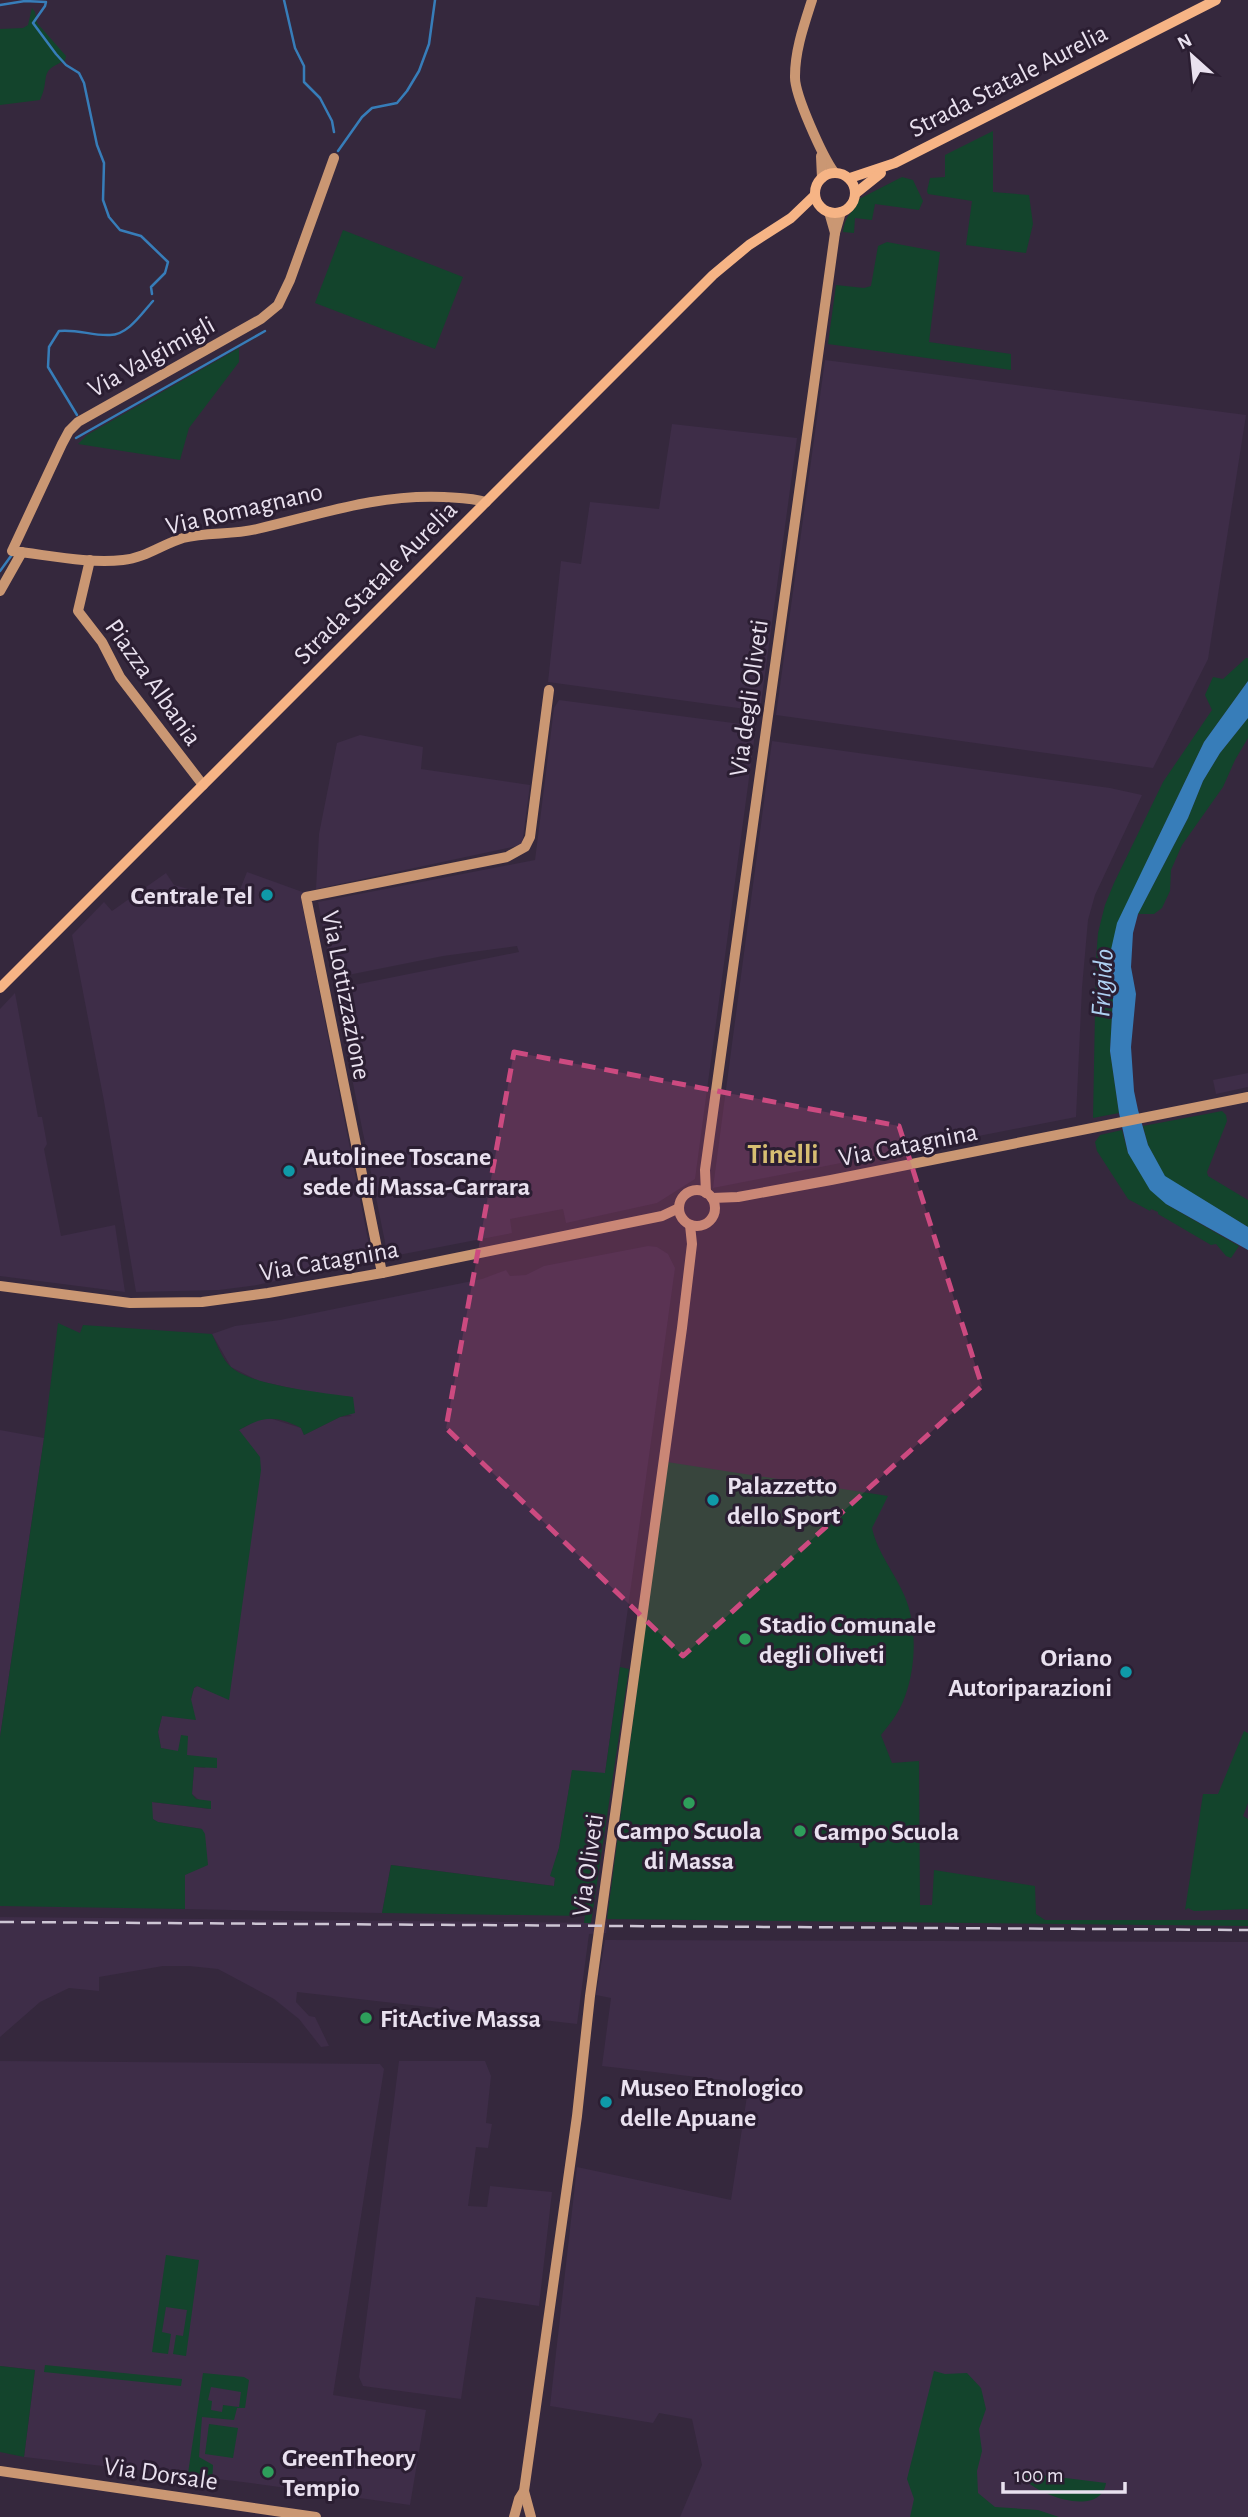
<svg xmlns="http://www.w3.org/2000/svg" width="1248" height="2517" viewBox="0 0 1248 2517" font-family="'Alegreya Sans',sans-serif">
  <style>
    .built { fill: #3e2d48 }
    .green { fill: #13442c; fill-rule: evenodd }
    .water { fill: #377db9 }
    .lines { fill: none; stroke-linecap: round; stroke-linejoin: round }
    .stream { stroke: #377db9; stroke-width: 2.5 }
    .secondary { stroke: #ca9773; stroke-width: 10 }
    .primary { stroke: #f6b485; stroke-width: 10 }
    .rail { stroke: #cdc5d4; stroke-width: 2.5; stroke-dasharray: 14 7; stroke-linecap: butt }
    .marked { fill: #cc4a80; fill-opacity: 0.2; stroke: #cc4a80; stroke-width: 5; stroke-dasharray: 14 9; stroke-linejoin: round }
    .culture-dot { fill: #0f9aa8; stroke: #2b1e32; stroke-width: 2.5 }
    .leisure-dot { fill: #2e9e5b; stroke: #2b1e32; stroke-width: 2.5 }
    .labels { text-anchor: middle; stroke-width: 6; stroke-linejoin: round; paint-order: stroke }
    .street-label { font-size: 26px; fill: #e9e1ef; stroke: #2b1e32 }
    .poi-label { font-size: 26px; font-weight: bold; fill: #e9e1ef; stroke: #2b1e32; text-anchor: start }
    .water-label { font-size: 28px; font-style: italic; fill: #aed0f1; stroke: #2b1e32 }
    .neighbourhood-label { font-size: 28px; font-weight: bold; fill: #d7be72; stroke: #2b1e32 }
  </style>
  <rect width="100%" height="100%" fill="#35283d"/>
  <!-- built -->
  <g class="built">
    <path d="M 825,360 L 1246,415 L 1208,659 L 1153,768 L 776,715 Z"/>
    <path d="M 672,424 L 797,438 L 760,711 L 548,682 L 561,561 L 581,564 L 590,502 L 659,509 Z"/>
    <path d="M 559,700 L 756,726 L 695,1179 L 657,1203 L 566,1223 L 563,1209 L 510,1219 L 512,1233 L 388,1257 L 334,989 L 519,952 L 517,946 L 443,956 L 333,978 L 318,902 L 535,860 L 554,708 Z"/>
    <path d="M 360,735 L 423,747 L 421,769 L 530,785 L 522,845 L 316,889 L 319,834 L 337,743 Z"/>
    <path d="M 772,741 L 1110,788 L 1142,795 L 1095,895 L 1088,920 L 1082,988 L 1076,1117 L 713,1188 Z"/>
    <path d="M 247,872 L 308,894 L 301,899 L 372,1260 L 257,1285 L 219,1290 L 136,1292 L 104,1101 L 72,935 L 104,902 L 112,911 L 166,873 L 174,885 L 235,902 Z"/>
    <path d="M 15,993 L 38,1117 L 42,1117 L 47,1144 L 44,1149 L 61,1236 L 115,1225 L 125,1292 L 0,1276 L 0,1009 Z"/>
    <path d="M 1248,1073 L 1248,1087 L 1216,1094 L 1213,1080 Z"/>
    <path d="M 648,1246 L 657,1247 L 668,1254 L 675,1268 L 605,1774 L 572,1771 L 559,1848 L 551,1875 L 555,1878 L 554,1886 L 391,1865 L 382,1913 L 185,1909 L 185,1875 L 202,1829 L 158,1822 L 152,1819 L 152,1802 L 210,1809 L 192,1794 L 194,1767 L 206,1768 L 187,1755 L 182,1735 L 178,1752 L 161,1748 L 158,1732 L 162,1716 L 191,1699 L 194,1688 L 198,1686 L 229,1699 L 239,1430 L 259,1419 L 269,1418 L 301,1428 L 304,1435 L 340,1417 L 352,1416 L 295,1389 L 259,1381 L 231,1367 L 212,1334 L 235,1326 L 280,1320 L 482,1279 L 506,1270 L 510,1276 L 526,1275 L 544,1266 Z"/>
    <path d="M 0,1430 L 44,1438 L 0,1737 Z"/>
    <path d="M 0,1917 L 607,1923 L 606,1933 L 589,1934 L 577,2024 L 297,1992 L 296,2002 L 309,2016 L 315,2017 L 329,2046 L 321,2047 L 299,2019 L 274,1999 L 218,1969 L 189,1966 L 163,1966 L 99,1977 L 99,1991 L 69,1988 L 40,2002 L 0,2037 Z"/>
    <path d="M 605,1940 L 1248,1942 L 1248,2517 L 680,2517 L 702,2465 L 692,2419 L 659,2413 L 653,2423 L 550,2406 L 577,2167 L 731,2200 L 749,2083 L 602,2066 L 611,1998 L 596,1995 Z"/>
    <path d="M 0,2061 L 380,2064 L 384,2069 L 333,2395 L 426,2410 L 410,2505 L 243,2482 L 24,2457 L 35,2370 L 0,2366 Z"/>
    <path d="M 399,2061 L 485,2061 L 491,2076 L 486,2123 L 492,2124 L 488,2148 L 476,2147 L 468,2206 L 487,2207 L 490,2186 L 552,2192 L 539,2306 L 476,2297 L 461,2399 L 363,2386 L 359,2377 Z"/>
  </g>
  <!-- green -->
  <g class="green">
    <path d="M 32,8 L 35,12 L 37,23 L 66,56 L 65,61 C 37,71 51,78 40,100 L 0,105 L 0,29 L 23,28 L 28,25 Z"/>
    <path d="M 993,131 L 993,192 L 1029,195 L 1033,224 L 1026,253 L 966,245 L 972,201 L 928,194 L 927,191 L 930,178 L 945,177 L 945,155 Z"/>
    <path d="M 902,177 L 913,180 L 923,201 L 919,210 L 875,204 L 872,220 L 855,218 L 854,233 L 843,232 C 846,211 853,216 859,199 Z"/>
    <path d="M 343,230 L 463,277 L 435,349 L 315,303 Z"/>
    <path d="M 887,242 L 940,252 L 929,342 L 1011,354 L 1011,370 L 828,344 L 836,285 L 864,288 L 871,286 L 878,246 Z"/>
    <path d="M 239,348 L 239,362 L 189,428 L 180,460 L 78,444 L 87,435 Z"/>
    <path d="M 1246,658 L 1248,658 L 1248,681 L 1204,742 L 1146,863 L 1108,963 L 1113,998 L 1110,1051 L 1119,1113 L 1093,1118 L 1096,959 L 1098,933 L 1105,905 L 1114,883 L 1163,782 L 1212,710 L 1205,695 L 1213,677 L 1223,679 Z"/>
    <path d="M 1248,718 L 1248,738 L 1235,760 L 1223,787 L 1182,845 L 1171,870 L 1170,891 L 1162,908 L 1154,914 L 1138,914 L 1188,818 L 1203,781 L 1220,753 Z"/>
    <path d="M 1222,1111 L 1226,1115 L 1227,1121 L 1207,1172 L 1208,1176 L 1248,1200 L 1248,1227 L 1165,1177 L 1148,1145 L 1143,1126 Z"/>
    <path d="M 1122,1130 L 1128,1153 L 1166,1204 L 1239,1246 L 1231,1258 L 1226,1256 L 1216,1244 L 1211,1245 L 1158,1214 L 1158,1212 L 1151,1209 L 1150,1211 L 1128,1199 L 1097,1151 L 1095,1142 L 1100,1135 Z"/>
    <path d="M 58,1323 L 80,1333 L 83,1325 L 212,1334 C 217,1344 222,1359 231,1367 C 252,1386 324,1393 353,1397 L 355,1413 L 340,1417 L 304,1435 L 301,1428 C 275,1415 263,1416 239,1430 L 260,1457 L 261,1470 L 229,1700 L 197,1686 L 194,1688 L 191,1699 L 196,1720 L 162,1716 L 158,1732 L 161,1748 L 178,1751 L 181,1735 L 188,1736 L 187,1755 L 217,1758 L 217,1768 L 194,1767 L 192,1794 L 196,1799 L 211,1801 L 211,1809 L 152,1802 L 153,1819 L 158,1822 L 202,1829 L 205,1834 L 208,1865 L 185,1875 L 185,1909 L 0,1906 L 0,1737 L 44,1438 Z"/>
    <path d="M 667,1462 L 888,1496 L 872,1528 C 878,1554 895,1573 905,1597 C 918,1628 916,1673 902,1704 C 897,1715 889,1725 881,1735 L 892,1763 L 919,1761 L 920,1905 L 932,1905 L 934,1870 L 1035,1886 L 1036,1914 L 1045,1920 L 1248,1920 L 1248,1926 L 607,1919 Z"/>
    <path d="M 620,1667 L 629,1669 L 591,1923 L 584,1923 L 585,1916 L 382,1913 L 391,1865 L 554,1886 L 555,1878 L 550,1876 L 559,1848 L 572,1770 L 605,1773 Z"/>
    <path d="M 1244,1731 L 1248,1733 L 1248,1803 L 1243,1816 L 1248,1819 L 1248,1909 L 1194,1911 L 1188,1908 L 1185,1910 L 1203,1794 L 1218,1794 Z"/>
    <path d="M 166,2255 L 199,2260 L 186,2356 L 173,2354 L 176,2335 L 183,2336 L 187,2310 L 166,2307 L 162,2332 L 171,2334 L 168,2354 L 152,2352 Z"/>
    <path d="M 45,2365 L 182,2379 L 181,2386 L 44,2372 Z"/>
    <path d="M 0,2366 L 35,2370 L 24,2457 L 0,2452 Z"/>
    <path d="M 934,2371 L 945,2374 L 967,2373 L 981,2388 L 986,2409 L 979,2429 L 982,2451 L 977,2471 L 978,2493 L 995,2507 L 1038,2510 L 1059,2517 L 910,2517 L 914,2499 L 907,2479 Z"/>
    <path d="M 203,2373 L 244,2377 L 249,2380 L 245,2408 L 237,2408 L 234,2420 L 202,2417 L 199,2457 L 213,2465 L 212,2484 L 187,2480 ZM 211,2387 L 241,2392 L 239,2407 L 223,2405 L 222,2412 L 211,2410 L 212,2401 L 208,2400 Z"/>
    <path d="M 209,2424 L 238,2428 L 233,2458 L 205,2454 Z"/>
    <path d="M 1025,2473 L 1106,2483 C 1101,2517 1041,2497 1024,2479 Z"/>
  </g>
  <!-- water -->
  <path class="water" d="M 1248,681 L 1248,718 L 1220,753 L 1203,781 L 1188,818 L 1138,914 L 1133,933 L 1131,967 L 1136,994 L 1131,1047 L 1134,1091 L 1138,1110 L 1148,1145 L 1165,1176 L 1248,1227 L 1248,1250 L 1166,1204 L 1150,1190 L 1128,1153 L 1119,1113 L 1110,1051 L 1113,998 L 1108,963 L 1117,923 L 1204,742 Z"/>
  <g class="lines">
    <!-- stream -->
    <g class="stream">
      <path d="M 284,0 L 295,48 L 304,66 L 304,82 L 320,98 L 332,121 L 334,132"/>
      <path d="M 0,5 L 25,1 L 46,2 L 45,6 L 33,23 L 56,54 L 66,65 L 79,73 L 84,83 L 97,145 L 104,163 L 103,200 L 109,217 L 120,230 L 141,236 L 168,262 L 165,273 L 151,287 L 152,294"/>
      <path d="M 338,151 L 362,117 L 372,108 L 397,103 L 407,91 L 419,71 L 429,44 L 435,0"/>
      <path d="M 77,415 L 48,367 L 49,347 L 59,331 C 78,329 92,336 110,335 C 128,335 142,313 153,301"/>
      <path d="M 76,438 L 265,331"/>
      <path d="M 0,571 L 11,556"/>
    </g>
    <!-- secondary -->
    <g class="secondary">
      <path d="M 812,0 C 804,25 795,50 795,76 C 794,94 823,157 834,172"/>
      <path d="M 821,156 L 822,178"/>
      <path d="M 334,158 L 290,280 L 278,305 L 261,319 L 78,422 L 69,431 L 62,444 L 12,551 C 48,555 88,564 123,560 C 145,558 163,544 183,538 C 207,532 233,535 257,529 C 322,514 377,494 444,497 C 459,498 473,498 486,502"/>
      <path d="M 829,212 L 835,233"/>
      <path d="M 90,560 L 78,611 L 102,642 L 120,677 L 203,785"/>
      <path d="M 0,591 L 22,552"/>
      <circle cx="697" cy="1208" r="18"/>
      <path d="M 706,1193 L 705,1170 L 835,233 L 841,212"/>
      <path d="M 712,1198 L 738,1197 L 831,1180 L 1248,1097"/>
      <path d="M 382,1273 L 306,897 L 507,857 L 525,847 L 530,837 L 549,690"/>
      <path d="M 0,1286 L 130,1303 L 202,1302 L 268,1293 L 382,1273 L 662,1216 L 679,1208"/>
      <path d="M 0,2471 L 316,2517"/>
      <path d="M 524,2491 L 531,2517"/>
      <path d="M 514,2517 L 519,2499 L 524,2491 L 577,2116 L 590,1996 L 682,1328 L 692,1244 L 690,1225"/>
    </g>
    <!-- primary -->
    <g class="primary">
      <circle cx="835" cy="193" r="20"/>
      <path d="M 850,178 L 895,163 L 1216,0"/>
      <path d="M 856,193 L 881,173"/>
      <path d="M 0,988 L 713,275 L 749,245 L 791,218 L 815,195"/>
    </g>
    <!-- rail -->
    <path class="rail" d="M 0,1922 L 1248,1930"/>
  </g>
  <!-- marked area -->
  <path class="marked" d="M 514,1052 L 899,1126 L 982,1386 L 683,1656 L 446,1428 Z"/>
  <!-- markers -->
  <g class="culture-dot">
    <circle cx="267" cy="895" r="7"/>
    <circle cx="289" cy="1171" r="7"/>
    <circle cx="713" cy="1500" r="7"/>
    <circle cx="1126" cy="1672" r="7"/>
    <circle cx="606" cy="2102" r="7"/>
  </g>
  <g class="leisure-dot">
    <circle cx="745" cy="1639" r="7"/>
    <circle cx="689" cy="1803" r="7"/>
    <circle cx="800" cy="1831" r="7"/>
    <circle cx="366" cy="2018" r="7"/>
    <circle cx="268" cy="2472" r="7"/>
  </g>
  <g class="labels">
    <!-- street labels -->
    <g class="street-label">
      <text transform="translate(1008 80) rotate(-27)" y="9">Strada Statale Aurelia</text>
      <text transform="translate(151 356) rotate(-29)" y="9">Via Valgimigli</text>
      <text transform="translate(244 508) rotate(-13)" y="9">Via Romagnano</text>
      <text transform="translate(375 582) rotate(-45)" y="9">Strada Statale Aurelia</text>
      <text transform="translate(154 682) rotate(55)" y="9">Piazza Albania</text>
      <text transform="translate(748 698) rotate(-82)" y="9">Via degli Oliveti</text>
      <text transform="translate(347 995) rotate(79)" y="9">Via Lottizzazione</text>
      <text transform="translate(908 1144) rotate(-11)" y="9">Via Catagnina</text>
      <text transform="translate(329 1260) rotate(-10)" y="9">Via Catagnina</text>
      <text transform="translate(587 1865) rotate(-82)" y="9">Via Oliveti</text>
      <text transform="translate(161 2473) rotate(8)" y="9">Via Dorsale</text>
    </g>
    <!-- poi labels -->
    <g class="poi-label">
      <text x="253" y="904" text-anchor="end">Centrale Tel</text>
      <text x="303" y="1165">Autolinee Toscane<tspan x="303" dy="30">sede di Massa-Carrara</tspan></text>
      <text x="727" y="1494">Palazzetto<tspan x="727" dy="30">dello Sport</tspan></text>
      <text x="759" y="1633">Stadio Comunale<tspan x="759" dy="30">degli Oliveti</tspan></text>
      <text x="1112" y="1666" text-anchor="end">Oriano<tspan x="1112" dy="30">Autoriparazioni</tspan></text>
      <text x="689" y="1839" text-anchor="middle">Campo Scuola<tspan x="689" dy="30">di Massa</tspan></text>
      <text x="814" y="1840">Campo Scuola</text>
      <text x="380" y="2027">FitActive Massa</text>
      <text x="620" y="2096">Museo Etnologico<tspan x="620" dy="30">delle Apuane</tspan></text>
      <text x="282" y="2466">GreenTheory<tspan x="282" dy="30">Tempio</tspan></text>
    </g>
    <!-- water labels -->
    <g class="water-label">
      <text transform="translate(1101 983) rotate(-87)" y="10">Frigido</text>
    </g>
    <!-- neighbourhood labels -->
    <g class="neighbourhood-label">
      <text x="783" y="1163">Tinelli</text>
    </g>
  </g>
  <!-- north arrow -->
  <g transform="translate(1192 56) rotate(333)" stroke="#2b1e32" stroke-width="5" paint-order="stroke">
  <path d="M0-5L12 26L0 18L-12 26Z" fill="#e9e1ef"/>
  <text y="-10" font-size="19" font-weight="bold" text-anchor="middle" fill="#e9e1ef">N</text>
  </g>
  <!-- scale -->
  <path d="M1003 2482v10h122v-10" fill="none" stroke="#e9e1ef" stroke-width="3.5"/>
  <text x="1014" y="2482" font-size="21" fill="#e9e1ef" stroke="#2b1e32" stroke-width="5" paint-order="stroke">100 m</text>
</svg>
